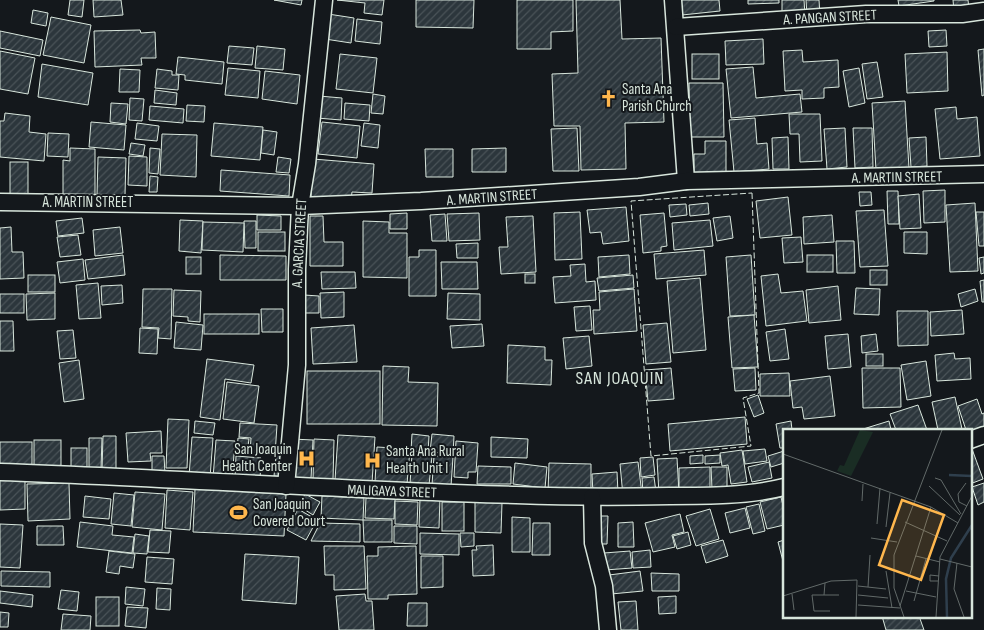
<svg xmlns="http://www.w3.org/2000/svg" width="984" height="630" viewBox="0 0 984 630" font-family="'Sofia Sans Condensed',sans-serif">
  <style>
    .building { fill: url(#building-hatch); stroke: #d8e6dc }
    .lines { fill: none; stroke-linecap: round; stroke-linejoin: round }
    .street-casing { stroke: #d8e6dc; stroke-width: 19 }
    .street { stroke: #14181c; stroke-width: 16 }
    .fence { stroke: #d8e6dc; stroke-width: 1; stroke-dasharray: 6 2.5; stroke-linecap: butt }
    .labels { text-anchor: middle; stroke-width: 4; stroke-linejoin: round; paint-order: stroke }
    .street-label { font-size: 15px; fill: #d8e6dc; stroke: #14181c }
    .poi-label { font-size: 15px; fill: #d8e6dc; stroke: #14181c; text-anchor: start }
    .quarter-label { font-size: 18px; letter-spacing: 1px; fill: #d8e6dc; stroke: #14181c }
    .inset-river { fill: none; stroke: #2f3f4d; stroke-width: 2.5 }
    .inset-road { fill: none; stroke: #626a69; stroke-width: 1 }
    .view { fill: #ffb74d; fill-opacity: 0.15; stroke: #ffb74d; stroke-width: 2.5 }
    .inset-edge { fill: none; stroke: #d8e6dc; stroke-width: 2.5 }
  </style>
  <defs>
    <pattern id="building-hatch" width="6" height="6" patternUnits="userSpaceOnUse" patternTransform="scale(1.25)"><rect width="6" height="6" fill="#2c363c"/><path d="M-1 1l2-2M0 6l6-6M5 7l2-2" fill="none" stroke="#4a5358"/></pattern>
  </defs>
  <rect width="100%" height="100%" fill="#14181c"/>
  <!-- building -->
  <g class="building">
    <path d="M 70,0 L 84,0 L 82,17 L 68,15 Z"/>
    <path d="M 93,0 L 121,0 L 123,15 L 94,17 Z"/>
    <path d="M 274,0 L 302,0 L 301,5 Z"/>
    <path d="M 337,0 L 384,0 L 382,15 L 364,13 L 365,3 Z"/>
    <path d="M 416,0 L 474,0 L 473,28 L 416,27 Z"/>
    <path d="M 517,0 L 573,0 L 573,31 L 551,32 L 551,49 L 517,49 Z"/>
    <path d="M 576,0 L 620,0 L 622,39 L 661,38 L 664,122 L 625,123 L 626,169 L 581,170 L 580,126 L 554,126 L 552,74 L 578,73 Z"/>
    <path d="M 681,0 L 719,0 L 720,11 L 682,15 Z"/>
    <path d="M 748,0 L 779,0 L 779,3 L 748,4 Z"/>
    <path d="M 782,0 L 804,0 L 805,15 L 782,15 Z"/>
    <path d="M 806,0 L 819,0 L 820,15 L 807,15 Z"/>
    <path d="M 898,0 L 934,0 L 934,1 L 899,6 Z"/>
    <path d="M 953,0 L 968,0 L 969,9 L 954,11 Z"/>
    <path d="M 33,10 L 48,13 L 46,26 L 31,23 Z"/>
    <path d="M 328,14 L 354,18 L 351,43 L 325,39 Z"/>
    <path d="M 51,17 L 91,25 L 84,63 L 43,55 Z"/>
    <path d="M 357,19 L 382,22 L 380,44 L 355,41 Z"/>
    <path d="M 140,30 L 141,33 L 155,32 L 156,58 L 141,58 L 142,65 L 95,67 L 94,31 Z"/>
    <path d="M 946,30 L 947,46 L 929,47 L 928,31 Z"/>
    <path d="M 0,31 L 43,40 L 40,56 L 0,48 Z"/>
    <path d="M 763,39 L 764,64 L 726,65 L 725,41 Z"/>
    <path d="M 229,46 L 254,48 L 252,65 L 227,63 Z"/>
    <path d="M 257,46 L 285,49 L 283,70 L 255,68 Z"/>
    <path d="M 984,49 L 984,95 L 982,96 L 978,50 Z"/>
    <path d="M 802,50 L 803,62 L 838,60 L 839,87 L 824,88 L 824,98 L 802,99 L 802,90 L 785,91 L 783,51 Z"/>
    <path d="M 0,51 L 35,58 L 28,94 L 0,89 Z"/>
    <path d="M 947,52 L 948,91 L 907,93 L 905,54 Z"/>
    <path d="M 340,54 L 377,58 L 373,93 L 336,89 Z"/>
    <rect x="692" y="54" width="27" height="25"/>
    <path d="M 178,57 L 224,62 L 222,84 L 185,80 L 185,75 L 176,74 Z"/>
    <path d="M 877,62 L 883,97 L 867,99 L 862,64 Z"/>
    <path d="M 42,64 L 93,73 L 88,105 L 38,97 Z"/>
    <path d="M 753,67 L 756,98 L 800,94 L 802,112 L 731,118 L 726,69 Z"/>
    <path d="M 228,68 L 260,71 L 258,98 L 225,95 Z"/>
    <path d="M 859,68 L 865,103 L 849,107 L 843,71 Z"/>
    <path d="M 120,69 L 140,70 L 139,92 L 119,92 Z"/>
    <path d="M 157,69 L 172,71 L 172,75 L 179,75 L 178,90 L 155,88 Z"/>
    <path d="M 265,71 L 300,75 L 297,104 L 262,99 Z"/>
    <path d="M 689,83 L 723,83 L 724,137 L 690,137 Z"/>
    <path d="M 155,90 L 177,93 L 176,105 L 154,103 Z"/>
    <path d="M 373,94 L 385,96 L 383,114 L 371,113 Z"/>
    <path d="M 319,96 L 342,98 L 341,120 L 317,118 Z"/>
    <path d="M 130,98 L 144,99 L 142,121 L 129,120 Z"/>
    <path d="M 905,101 L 909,168 L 876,170 L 872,103 Z"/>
    <path d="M 111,103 L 128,104 L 126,124 L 110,122 Z"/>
    <path d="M 345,103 L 370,105 L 369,121 L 344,119 Z"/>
    <path d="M 187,105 L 205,106 L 204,122 L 186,121 Z"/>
    <path d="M 150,106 L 184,109 L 183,123 L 149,120 Z"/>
    <path d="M 956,107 L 957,119 L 977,117 L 980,156 L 940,159 L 935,109 Z"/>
    <path d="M 5,113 L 30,116 L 29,132 L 46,134 L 44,161 L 0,157 L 0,121 L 4,121 Z"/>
    <path d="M 789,114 L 820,114 L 822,161 L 800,162 L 799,134 L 790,134 Z"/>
    <path d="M 755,118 L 757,144 L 767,143 L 769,169 L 734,172 L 729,120 Z"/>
    <path d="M 91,122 L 126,125 L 124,150 L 89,147 Z"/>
    <path d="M 322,122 L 360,126 L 357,158 L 318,154 Z"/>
    <path d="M 137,123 L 159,126 L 157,141 L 135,139 Z"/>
    <path d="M 214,123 L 263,127 L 260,160 L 211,156 Z"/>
    <path d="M 364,123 L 380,125 L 378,148 L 361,146 Z"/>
    <path d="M 577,128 L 579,171 L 553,171 L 551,129 Z"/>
    <path d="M 845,128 L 847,167 L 827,169 L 824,129 Z"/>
    <path d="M 853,128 L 872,128 L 873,167 L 855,168 Z"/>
    <path d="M 263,130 L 277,132 L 274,155 L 261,153 Z"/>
    <path d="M 48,133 L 69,134 L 68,157 L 47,156 Z"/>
    <path d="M 162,134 L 197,135 L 196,177 L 160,175 Z"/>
    <path d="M 788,137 L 789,169 L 773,169 L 772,138 Z"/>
    <path d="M 926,137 L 927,166 L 911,167 L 909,138 Z"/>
    <path d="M 705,141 L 726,141 L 726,176 L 694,176 L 694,154 L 705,154 Z"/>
    <path d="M 131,143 L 145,145 L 143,156 L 129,154 Z"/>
    <path d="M 70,148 L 95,149 L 95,196 L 63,195 L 63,160 L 70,161 Z"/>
    <path d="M 150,148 L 160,149 L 158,174 L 149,173 Z"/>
    <path d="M 506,148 L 506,172 L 472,172 L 472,149 Z"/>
    <path d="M 425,149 L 453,149 L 453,177 L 426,177 Z"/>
    <path d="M 129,156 L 147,157 L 147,186 L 128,185 Z"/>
    <path d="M 98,157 L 126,158 L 125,195 L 97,195 Z"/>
    <path d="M 278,157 L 291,159 L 289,173 L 276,172 Z"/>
    <path d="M 313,159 L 374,164 L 372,193 L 352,192 L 351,200 L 311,197 Z"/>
    <rect x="10" y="162" width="18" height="34"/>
    <path d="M 221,170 L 290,175 L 289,196 L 220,191 Z"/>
    <path d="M 150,176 L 158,177 L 157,192 L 149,192 Z"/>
    <path d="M 945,190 L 945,222 L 924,223 L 923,191 Z"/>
    <path d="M 887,191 L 898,191 L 899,224 L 888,224 Z"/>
    <path d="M 859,192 L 871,192 L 872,205 L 860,206 Z"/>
    <path d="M 919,194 L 921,228 L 900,229 L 898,196 Z"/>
    <path d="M 788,197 L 792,235 L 760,238 L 756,201 Z"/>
    <path d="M 708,203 L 709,214 L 690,216 L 689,205 Z"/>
    <path d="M 975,203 L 978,271 L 950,272 L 946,205 Z"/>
    <path d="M 686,204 L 687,215 L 670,217 L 669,205 Z"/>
    <path d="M 626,207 L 629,241 L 603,244 L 601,232 L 590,233 L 587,210 Z"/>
    <path d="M 884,210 L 888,266 L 860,267 L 856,211 Z"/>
    <path d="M 580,212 L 582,259 L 555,260 L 554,213 Z"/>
    <path d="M 976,212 L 984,212 L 984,246 L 979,246 Z"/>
    <path d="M 407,213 L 407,229 L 390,229 L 390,214 Z"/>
    <path d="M 479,213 L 480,240 L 449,241 L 447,214 Z"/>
    <path d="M 664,213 L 667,246 L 661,247 L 661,251 L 643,253 L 640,215 Z"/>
    <path d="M 445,214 L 447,241 L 432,241 L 430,215 Z"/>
    <path d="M 257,215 L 281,216 L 281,230 L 257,230 Z"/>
    <path d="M 832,215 L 834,242 L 804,244 L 803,217 Z"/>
    <path d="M 310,216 L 323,216 L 324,242 L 343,242 L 343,266 L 310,266 Z"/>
    <path d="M 533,216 L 536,272 L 501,274 L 499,247 L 508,247 L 506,217 Z"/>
    <path d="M 730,216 L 733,238 L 717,241 L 713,218 Z"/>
    <path d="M 82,218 L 84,233 L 58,236 L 56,221 Z"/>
    <path d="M 180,220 L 203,221 L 201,253 L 179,251 Z"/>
    <path d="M 710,220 L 713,246 L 674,250 L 672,223 Z"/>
    <path d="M 244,221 L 256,221 L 256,248 L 245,248 Z"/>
    <path d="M 363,221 L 389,222 L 389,233 L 407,233 L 407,278 L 363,277 Z"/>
    <path d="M 203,222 L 244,223 L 243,252 L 202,250 Z"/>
    <path d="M 11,227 L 12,252 L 23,252 L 24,278 L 0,279 L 0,228 Z"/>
    <path d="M 120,227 L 123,253 L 95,256 L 93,230 Z"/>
    <rect x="258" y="232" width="27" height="19"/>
    <path d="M 904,232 L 927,232 L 927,254 L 904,253 Z"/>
    <path d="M 78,235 L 81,255 L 60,257 L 57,237 Z"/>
    <path d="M 801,237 L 803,262 L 784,263 L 782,238 Z"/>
    <path d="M 836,241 L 854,241 L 855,273 L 837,273 Z"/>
    <path d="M 478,243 L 478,258 L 457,258 L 456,244 Z"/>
    <path d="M 419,250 L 436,250 L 436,296 L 409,296 L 409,257 L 419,257 Z"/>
    <path d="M 704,250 L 706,275 L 656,279 L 654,254 Z"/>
    <path d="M 123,255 L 125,275 L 88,279 L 85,260 Z"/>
    <path d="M 220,255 L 286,256 L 286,280 L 220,280 Z"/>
    <path d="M 629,255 L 630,274 L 599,277 L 598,257 Z"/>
    <path d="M 751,255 L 755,315 L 730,316 L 726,257 Z"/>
    <rect x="807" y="255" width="26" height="17"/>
    <rect x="186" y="257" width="15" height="17"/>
    <path d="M 984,257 L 984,273 L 981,274 L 979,258 Z"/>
    <path d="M 83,259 L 85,280 L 60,283 L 57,262 Z"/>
    <path d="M 441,262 L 477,262 L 478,289 L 442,289 Z"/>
    <path d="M 585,264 L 586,282 L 595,281 L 596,300 L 555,303 L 553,277 L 571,276 L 570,265 Z"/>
    <rect x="870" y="270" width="17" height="15"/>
    <path d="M 321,272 L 355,272 L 356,288 L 322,289 Z"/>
    <rect x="525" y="274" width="10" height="9"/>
    <path d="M 778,274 L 781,293 L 803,291 L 807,321 L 766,326 L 761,276 Z"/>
    <rect x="28" y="275" width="27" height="17"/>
    <path d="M 633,275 L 634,288 L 599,291 L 597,278 Z"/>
    <path d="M 700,278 L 706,350 L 673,353 L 667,281 Z"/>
    <path d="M 984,280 L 984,302 L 982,302 L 980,281 Z"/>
    <path d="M 98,283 L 101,318 L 79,319 L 76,285 Z"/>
    <path d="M 122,285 L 123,303 L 102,305 L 101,286 Z"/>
    <path d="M 838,286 L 841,320 L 809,323 L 806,290 Z"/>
    <path d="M 856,288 L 880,289 L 879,315 L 854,314 Z"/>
    <path d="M 143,289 L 172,289 L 171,339 L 158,338 L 159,328 L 142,327 Z"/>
    <path d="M 634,289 L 637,331 L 594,334 L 593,310 L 600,310 L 599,292 Z"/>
    <path d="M 975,289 L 978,301 L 961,307 L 958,294 Z"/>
    <path d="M 174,290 L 201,291 L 200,322 L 188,321 L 188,317 L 173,316 Z"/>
    <path d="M 344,292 L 344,317 L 321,318 L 320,293 Z"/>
    <path d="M 55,293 L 55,319 L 27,320 L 26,294 Z"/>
    <path d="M 448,293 L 480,294 L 480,320 L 447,319 Z"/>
    <rect x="0" y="294" width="24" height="19"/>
    <path d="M 304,295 L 319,296 L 319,313 L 304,313 Z"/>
    <path d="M 590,306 L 592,330 L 576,331 L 574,307 Z"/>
    <path d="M 261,309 L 283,309 L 283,332 L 262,332 Z"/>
    <path d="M 962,310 L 964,334 L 931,336 L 930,312 Z"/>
    <path d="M 897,311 L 928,311 L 928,345 L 898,346 Z"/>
    <rect x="204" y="314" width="55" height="20"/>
    <path d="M 754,315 L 758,367 L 732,368 L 728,317 Z"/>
    <path d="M 0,321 L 13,321 L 14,351 L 0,351 Z"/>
    <path d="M 176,322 L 203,325 L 201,350 L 174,348 Z"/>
    <path d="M 667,323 L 671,362 L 646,364 L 643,325 Z"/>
    <path d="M 482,324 L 484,346 L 452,348 L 450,326 Z"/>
    <path d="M 354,325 L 357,362 L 313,364 L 311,328 Z"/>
    <path d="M 140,328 L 158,329 L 157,354 L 139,353 Z"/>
    <path d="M 785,329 L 789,359 L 770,361 L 766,332 Z"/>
    <path d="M 73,330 L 76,358 L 60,359 L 57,331 Z"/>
    <path d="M 848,334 L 851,367 L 828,369 L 825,336 Z"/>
    <path d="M 876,334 L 878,351 L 862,353 L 861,336 Z"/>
    <path d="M 589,336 L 592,366 L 566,369 L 563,338 Z"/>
    <path d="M 508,345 L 545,347 L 545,360 L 552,360 L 551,385 L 507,383 Z"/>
    <path d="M 954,353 L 955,359 L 970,358 L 971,379 L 937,381 L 935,355 Z"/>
    <rect x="866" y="354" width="17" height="12"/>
    <path d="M 207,359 L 254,365 L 251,383 L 225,379 L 220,420 L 200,417 Z"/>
    <path d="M 79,360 L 84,399 L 64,402 L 59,363 Z"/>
    <path d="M 926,361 L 931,396 L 907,400 L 901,365 Z"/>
    <path d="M 383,366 L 409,367 L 408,382 L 438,383 L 437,426 L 382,425 Z"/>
    <path d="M 671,368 L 674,399 L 648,401 L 645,370 Z"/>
    <path d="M 755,368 L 756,390 L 735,391 L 733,369 Z"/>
    <path d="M 862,368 L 900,368 L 901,407 L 863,408 Z"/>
    <rect x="307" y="371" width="73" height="53"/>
    <path d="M 789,373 L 790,396 L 760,396 L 760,374 Z"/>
    <path d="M 830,376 L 835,416 L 804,419 L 802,407 L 793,408 L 790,381 Z"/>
    <path d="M 227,382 L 259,386 L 254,423 L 223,419 Z"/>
    <path d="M 758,395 L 764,413 L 754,417 L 747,399 Z"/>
    <path d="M 955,397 L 962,429 L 938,430 L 932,402 Z"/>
    <path d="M 977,399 L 982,414 L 984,413 L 984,428 L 970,433 L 970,430 L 966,430 L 958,406 Z"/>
    <path d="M 918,405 L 927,430 L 896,430 L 890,414 Z"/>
    <path d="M 745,417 L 747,444 L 670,451 L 668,424 Z"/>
    <path d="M 168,419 L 189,420 L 187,468 L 166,468 Z"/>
    <path d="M 195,421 L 215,423 L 213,435 L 194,433 Z"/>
    <path d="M 791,421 L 792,430 L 784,430 L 784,448 L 780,448 L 776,424 Z"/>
    <path d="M 889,421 L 891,430 L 860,430 Z"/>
    <path d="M 240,423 L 277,425 L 275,455 L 250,453 L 251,438 L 239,437 Z"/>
    <path d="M 161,431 L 162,453 L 150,453 L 151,461 L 128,462 L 126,433 Z"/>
    <path d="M 412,434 L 429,436 L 428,452 L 411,451 Z"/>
    <path d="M 432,434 L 454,436 L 453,454 L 430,452 Z"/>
    <path d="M 338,435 L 375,437 L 372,483 L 335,480 Z"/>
    <path d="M 103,436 L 116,436 L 116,471 L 102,470 Z"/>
    <path d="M 192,437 L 213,438 L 210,478 L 189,476 Z"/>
    <path d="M 491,437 L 528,439 L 527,458 L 491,457 Z"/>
    <path d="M 89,438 L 102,438 L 101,469 L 89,469 Z"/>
    <path d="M 238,438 L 249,439 L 247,453 L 237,452 Z"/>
    <path d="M 292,439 L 313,440 L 311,479 L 289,478 Z"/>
    <path d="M 314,439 L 334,440 L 333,480 L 313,480 Z"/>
    <rect x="34" y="440" width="27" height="32"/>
    <path d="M 216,440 L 235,441 L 232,480 L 213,478 Z"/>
    <path d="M 456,441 L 478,443 L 476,472 L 468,472 L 468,478 L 454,477 Z"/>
    <rect x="0" y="442" width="32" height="29"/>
    <path d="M 277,447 L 288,448 L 285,477 L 274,476 Z"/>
    <path d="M 377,447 L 410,449 L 407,484 L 375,482 Z"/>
    <rect x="71" y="448" width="16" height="19"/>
    <path d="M 765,449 L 767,461 L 745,464 L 743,451 Z"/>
    <path d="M 970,449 L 972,449 L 983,479 L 970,484 Z"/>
    <path d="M 742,450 L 747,482 L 731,484 L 728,465 L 722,466 L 720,453 Z"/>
    <path d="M 784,451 L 784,463 L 771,467 L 768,456 Z"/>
    <path d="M 412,454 L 432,456 L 429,485 L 410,484 Z"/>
    <path d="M 703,455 L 703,463 L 690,464 L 690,456 Z"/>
    <path d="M 720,455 L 720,463 L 705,464 L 705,456 Z"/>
    <path d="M 152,456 L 164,456 L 165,474 L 152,474 Z"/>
    <path d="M 236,456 L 261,458 L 260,481 L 235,479 Z"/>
    <path d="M 434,456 L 453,457 L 451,486 L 432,485 Z"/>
    <path d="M 653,457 L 655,475 L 641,477 L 640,458 Z"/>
    <path d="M 677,458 L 679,493 L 659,494 L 657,459 Z"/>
    <path d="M 638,462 L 642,494 L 623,496 L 620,464 Z"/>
    <path d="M 769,462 L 772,478 L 752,482 L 748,467 Z"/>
    <path d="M 515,463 L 547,467 L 545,488 L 513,484 Z"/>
    <path d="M 549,463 L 591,464 L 591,493 L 548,493 Z"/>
    <path d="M 478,466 L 511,467 L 511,484 L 477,484 Z"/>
    <path d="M 710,467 L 710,492 L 679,493 L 679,468 Z"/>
    <path d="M 711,467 L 727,467 L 727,488 L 712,489 Z"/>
    <path d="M 617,472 L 618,493 L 593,494 L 592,474 Z"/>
    <path d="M 654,477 L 656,492 L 643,493 L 642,478 Z"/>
    <path d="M 0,480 L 25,480 L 25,509 L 0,510 Z"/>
    <path d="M 69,483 L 70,519 L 28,521 L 27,484 Z"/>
    <path d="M 984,483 L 984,502 L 978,505 L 972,487 Z"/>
    <path d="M 195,489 L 286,494 L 284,536 L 193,532 Z"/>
    <path d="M 167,490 L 193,492 L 190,530 L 165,528 Z"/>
    <path d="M 135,492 L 165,494 L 162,530 L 132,527 Z"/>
    <path d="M 114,493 L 134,495 L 131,526 L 111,524 Z"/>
    <path d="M 305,494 L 320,502 L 313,515 L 299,506 Z"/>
    <path d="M 85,496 L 111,499 L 109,519 L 83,517 Z"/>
    <path d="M 322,496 L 364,498 L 363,520 L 321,518 Z"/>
    <path d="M 781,497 L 784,510 L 784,525 L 767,529 L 760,502 Z"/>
    <path d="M 366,498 L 395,499 L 394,519 L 365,518 Z"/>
    <path d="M 420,498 L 440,498 L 439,528 L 419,527 Z"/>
    <path d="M 395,501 L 418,502 L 417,525 L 395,524 Z"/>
    <rect x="442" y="502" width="22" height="29"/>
    <path d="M 475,502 L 502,503 L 501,533 L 475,532 Z"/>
    <path d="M 759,504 L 765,531 L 753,534 L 746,507 Z"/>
    <path d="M 745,508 L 750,528 L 730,533 L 725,513 Z"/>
    <path d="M 298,509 L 317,520 L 306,540 L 287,530 Z"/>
    <path d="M 710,509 L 719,539 L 696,546 L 686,516 Z"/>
    <path d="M 680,514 L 684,532 L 672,535 L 675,547 L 653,552 L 645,523 Z"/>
    <path d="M 594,516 L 608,516 L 607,544 L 594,544 Z"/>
    <path d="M 512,517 L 530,518 L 530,552 L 512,552 Z"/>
    <path d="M 363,520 L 392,520 L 392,542 L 364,542 Z"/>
    <path d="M 80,522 L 113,526 L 112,535 L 134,537 L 132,553 L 77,547 Z"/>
    <path d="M 633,522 L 634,547 L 618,547 L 618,523 Z"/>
    <path d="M 320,523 L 360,524 L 360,542 L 311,541 Z"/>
    <path d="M 533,523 L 550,523 L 550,555 L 532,555 Z"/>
    <path d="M 0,524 L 23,525 L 20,568 L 0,567 Z"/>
    <path d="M 37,526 L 63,526 L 64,545 L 37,545 Z"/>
    <path d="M 394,526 L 417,526 L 417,544 L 394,543 Z"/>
    <path d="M 150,530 L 171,531 L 169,553 L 148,552 Z"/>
    <path d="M 688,532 L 691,545 L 677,549 L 673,536 Z"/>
    <path d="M 420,533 L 459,534 L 459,555 L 420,554 Z"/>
    <path d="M 460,533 L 474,533 L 474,546 L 461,547 Z"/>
    <path d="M 135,534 L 149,536 L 147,554 L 133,553 Z"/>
    <path d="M 723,540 L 728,556 L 706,563 L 701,546 Z"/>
    <path d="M 784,540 L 784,565 L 778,542 Z"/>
    <path d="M 493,545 L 494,575 L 473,576 L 472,550 L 477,550 L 476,546 Z"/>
    <path d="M 324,546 L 364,546 L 366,589 L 334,590 L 334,575 L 325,575 Z"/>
    <path d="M 416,546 L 417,594 L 388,595 L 388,599 L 368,599 L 367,556 L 378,556 L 378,547 Z"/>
    <path d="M 650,550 L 651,567 L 633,568 L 632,552 Z"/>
    <path d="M 109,551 L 135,554 L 133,568 L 120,566 L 119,574 L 106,572 Z"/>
    <path d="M 630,551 L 632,568 L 605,570 L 604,553 Z"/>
    <path d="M 245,554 L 299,557 L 296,604 L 242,600 Z"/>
    <path d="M 421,556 L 443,556 L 443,587 L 421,588 Z"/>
    <path d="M 147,557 L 174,559 L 172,584 L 145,582 Z"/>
    <path d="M 1,571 L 50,572 L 50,587 L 1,586 Z"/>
    <path d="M 640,571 L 643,591 L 611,594 L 609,575 Z"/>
    <path d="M 651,573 L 679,574 L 679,591 L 652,591 Z"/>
    <path d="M 126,587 L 145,589 L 143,606 L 125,604 Z"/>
    <path d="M 157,588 L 171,589 L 170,610 L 156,609 Z"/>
    <path d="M 61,590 L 79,592 L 77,611 L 58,609 Z"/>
    <path d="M 0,591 L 33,595 L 32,607 L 0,603 Z"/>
    <path d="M 365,594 L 366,601 L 372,601 L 374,630 L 339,630 L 336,596 Z"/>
    <path d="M 676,596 L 676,613 L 659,614 L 658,597 Z"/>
    <rect x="96" y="597" width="23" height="29"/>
    <path d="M 636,601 L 638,630 L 621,630 L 618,602 Z"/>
    <path d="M 408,603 L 427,603 L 427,626 L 407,626 Z"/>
    <path d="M 127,607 L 148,608 L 146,628 L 125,626 Z"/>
    <path d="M 0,612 L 9,613 L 8,627 L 0,627 Z"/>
    <path d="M 63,614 L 91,616 L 90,630 L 61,630 Z"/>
    <path d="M 882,616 L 919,616 L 924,630 L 886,630 Z"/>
  </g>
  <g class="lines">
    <defs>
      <g id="street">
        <path d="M 673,0 L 686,181"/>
        <path d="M 676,27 L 866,14 L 962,14 L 984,11"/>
        <path d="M 0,202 L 300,206 L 421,201 L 639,187 L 686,181 L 984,174"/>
        <path d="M 970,440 L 984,435"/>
        <path d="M 0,472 C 172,478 344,490 516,495 C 568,497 619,497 670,496 C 707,496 748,496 784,487"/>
        <path d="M 286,486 L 297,365 L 297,269 L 300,206 L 307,164 L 324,0"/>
        <path d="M 592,497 L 593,543 L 604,586 L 608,630"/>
      </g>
    </defs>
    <!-- street casing -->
    <use href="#street" class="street-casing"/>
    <!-- street -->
    <use href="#street" class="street"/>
    <!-- fence -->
    <path class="fence" d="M 752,193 L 759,393 L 743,398 L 751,446 L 651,456 L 631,201 Z"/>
  </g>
  <!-- icons -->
  <defs>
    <symbol id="church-bare" viewBox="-9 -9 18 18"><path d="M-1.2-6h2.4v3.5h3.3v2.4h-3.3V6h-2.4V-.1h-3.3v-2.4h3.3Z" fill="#ffb74d" stroke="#14181c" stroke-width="2.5" paint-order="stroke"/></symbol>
    <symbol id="hospital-bare" viewBox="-9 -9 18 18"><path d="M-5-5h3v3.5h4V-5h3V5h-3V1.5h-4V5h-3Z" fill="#ffb74d" stroke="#14181c" stroke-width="2.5" paint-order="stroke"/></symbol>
    <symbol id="stadium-bare" viewBox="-9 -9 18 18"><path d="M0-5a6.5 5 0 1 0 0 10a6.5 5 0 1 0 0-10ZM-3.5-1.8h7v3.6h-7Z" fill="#ffb74d" stroke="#14181c" stroke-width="2.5" paint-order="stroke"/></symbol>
  </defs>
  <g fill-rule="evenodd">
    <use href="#church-bare" x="596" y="86" width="25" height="25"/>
    <use href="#hospital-bare" x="294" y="446" width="25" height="25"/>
    <use href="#hospital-bare" x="360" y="448" width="25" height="25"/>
    <use href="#stadium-bare" x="226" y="500" width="25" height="25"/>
  </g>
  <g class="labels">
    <!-- street labels -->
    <g class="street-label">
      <text transform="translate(830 17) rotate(-3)" y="5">A. PANGAN STREET</text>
      <text transform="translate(897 177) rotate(-1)" y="5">A. MARTIN STREET</text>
      <text transform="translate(492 197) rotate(-4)" y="5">A. MARTIN STREET</text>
      <text x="88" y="207">A. MARTIN STREET</text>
      <text transform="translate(299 243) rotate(-87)" y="5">A. GARCIA STREET</text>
      <text transform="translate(392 491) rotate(2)" y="5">MALIGAYA STREET</text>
    </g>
    <!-- poi labels -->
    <g class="poi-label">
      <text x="622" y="94">Santa Ana<tspan x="622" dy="17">Parish Church</tspan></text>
      <text x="292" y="454" text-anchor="end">San Joaquin<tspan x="292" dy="17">Health Center</tspan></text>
      <text x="386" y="456">Santa Ana Rural<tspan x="386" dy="17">Health Unit I</tspan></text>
      <text x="253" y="509">San Joaquin<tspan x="253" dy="17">Covered Court</tspan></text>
    </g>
    <!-- quarter labels -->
    <g class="quarter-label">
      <text x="620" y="384">SAN JOAQUIN</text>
    </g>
  </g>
  <!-- overview -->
  <g transform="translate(783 429)">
    <rect width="189" height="189" fill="#14181c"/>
    <path d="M 77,1 L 90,3 L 68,47 L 54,42 L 57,36 L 61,37 Z" fill="#1a2d24"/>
    <path class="inset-river" d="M 166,46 L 189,47M 164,188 L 163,150 L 168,129 L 189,96"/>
    <path class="inset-road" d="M 0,25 L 148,78 L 175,94M 152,49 L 158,51 L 178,85M 183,54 L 175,65 L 176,73 L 184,77M 146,57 L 177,86M 79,72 L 80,55M 122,93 L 164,112M 94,95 L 97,59M 103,98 L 107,64M 88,109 L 114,113M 133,127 L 157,133M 157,130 L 189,138M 174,134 L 171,160 L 181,188M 103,142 L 109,179M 155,152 L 147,152 L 147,146 L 156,147M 42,154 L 41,166 L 56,166M 75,157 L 103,160M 85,158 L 87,126M 123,162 L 153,168M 9,165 L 11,181M 41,166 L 29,166 L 31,182 L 47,182M 75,166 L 105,169M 0,167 L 48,152 L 74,151 L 73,188M 131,172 L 143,130M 75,176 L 117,179M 117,177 L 148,78M 121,188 L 111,159 L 111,126 L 159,1M 153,188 L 157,128 L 189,67"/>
    <path class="view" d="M 119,71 L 161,86 L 138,151 L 96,136 Z"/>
    <rect width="189" height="189" class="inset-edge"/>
  </g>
</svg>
